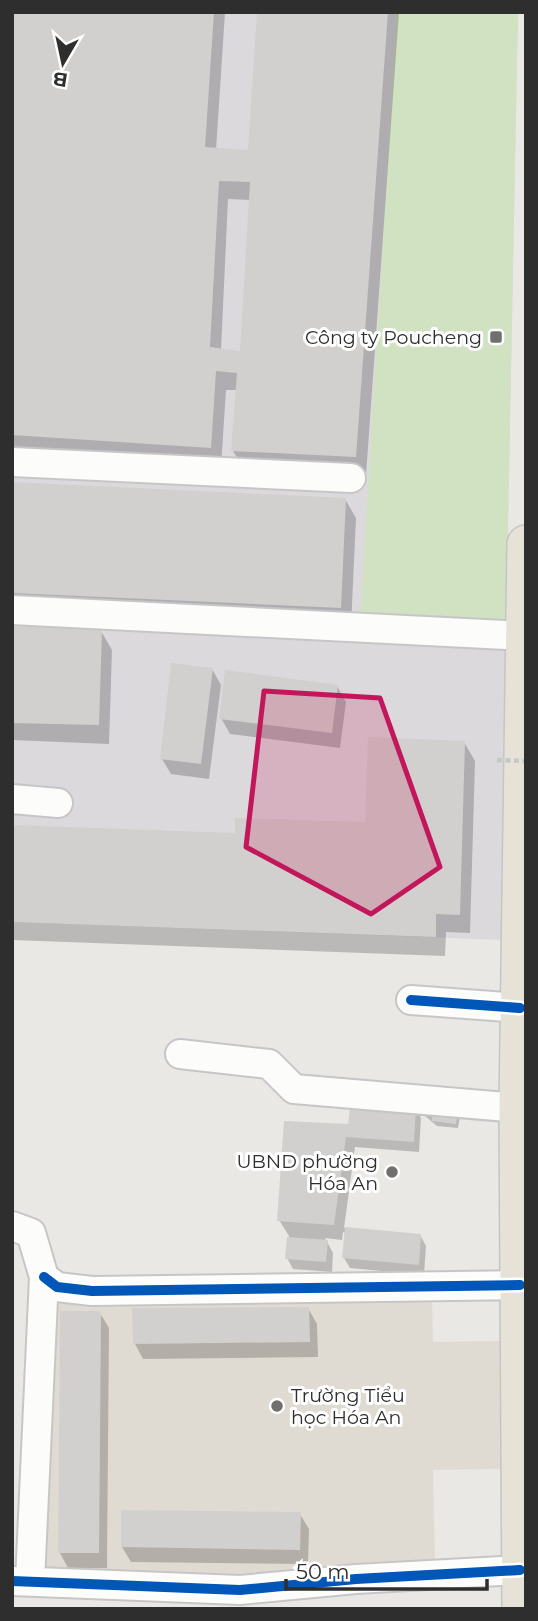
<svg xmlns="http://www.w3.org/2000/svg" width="538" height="1621" viewBox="0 0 538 1621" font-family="Montserrat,sans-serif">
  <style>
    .industrial { fill: #dbd9db }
    .education { fill: #e0dbd2 }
    .green { fill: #d0e2c2 }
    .shadow { fill: #0003; fill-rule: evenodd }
    .building { fill: #d2d0ce; fill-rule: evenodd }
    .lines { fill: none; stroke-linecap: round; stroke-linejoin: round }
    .minor-casing { stroke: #c7c6c7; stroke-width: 32 }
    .major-casing { stroke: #c6c5c4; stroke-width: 40 }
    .minor { stroke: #fcfcfb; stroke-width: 28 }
    .major { stroke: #e6e2d7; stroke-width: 37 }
    .path-bridge { stroke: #c7c7c7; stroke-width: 4.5; stroke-dasharray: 5 3.5; stroke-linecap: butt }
    .cycleway-casing { stroke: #fff; stroke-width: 15 }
    .cycleway { stroke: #0057b8; stroke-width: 10 }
    .marked { fill: #c2185b; fill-opacity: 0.2; stroke: #c2185b; stroke-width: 5; stroke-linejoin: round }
    .poi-dot { fill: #706f6e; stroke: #fff; stroke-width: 2.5 }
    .labels { text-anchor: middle; stroke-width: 6; stroke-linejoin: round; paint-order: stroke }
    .poi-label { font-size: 19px; fill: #2e2e2e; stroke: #fff; text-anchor: end }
  </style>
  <rect width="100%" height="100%" fill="#eae8e5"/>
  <!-- industrial -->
  <path class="industrial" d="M 12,12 L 518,12 L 506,628 L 508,748 L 504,940 L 12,922 Z"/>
  <!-- education -->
  <path class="education" d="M 432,1293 L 433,1342 L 505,1341 L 506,1469 L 433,1470 L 435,1564 L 240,1582 L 40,1571 L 53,1297 Z"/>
  <!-- green -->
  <path class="green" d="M 397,12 L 518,12 L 506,628 L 360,622 Z"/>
  <!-- shadow -->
  <g class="shadow">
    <path d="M 12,12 L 225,12 L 216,150 L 250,152 L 258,12 L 399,12 L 366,475 L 244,469 L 233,451 L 237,390 L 226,390 L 221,466 L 12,453 ZM 228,199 L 251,200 L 241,353 L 221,350 Z"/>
    <path d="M 12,484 L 345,499 L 356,518 L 351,626 L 12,611 Z"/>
    <path d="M 12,628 L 101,631 L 112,650 L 109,744 L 12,740 Z"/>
    <path d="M 212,669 L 221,685 L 209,779 L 171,774 L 162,759 Z"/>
    <path d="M 337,686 L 346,702 L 340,748 L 230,734 L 221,718 Z"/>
    <path d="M 464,742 L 475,761 L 470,933 L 446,932 L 445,956 L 12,940 L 12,826 L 236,834 L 366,824 Z"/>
    <path d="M 415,1108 L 421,1118 L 419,1152 L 355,1147 L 344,1228 L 420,1235 L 426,1246 L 424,1275 L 350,1268 L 344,1258 L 346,1233 L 343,1232 L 342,1240 L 325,1238 L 333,1253 L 332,1272 L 293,1269 L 287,1258 L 289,1236 L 279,1220 L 347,1125 Z"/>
    <path d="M 424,1115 L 460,1116 L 458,1128 L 437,1126 Z"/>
    <path d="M 308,1308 L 317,1324 L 318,1357 L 143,1359 L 135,1344 Z"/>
    <path d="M 100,1313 L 109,1328 L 107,1568 L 68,1568 L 60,1553 Z"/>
    <path d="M 300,1514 L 309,1529 L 308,1564 L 131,1562 L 122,1547 Z"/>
  </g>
  <!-- building -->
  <g class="building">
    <path d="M 12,12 L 214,12 L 205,147 L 248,150 L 257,12 L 388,12 L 356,457 L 231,451 L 237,373 L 216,371 L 211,448 L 12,435 ZM 219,181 L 250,182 L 240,351 L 210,347 Z"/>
    <path d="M 12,482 L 346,498 L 341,608 L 12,593 Z"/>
    <path d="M 12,626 L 102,629 L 99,725 L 12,723 Z"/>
    <path d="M 171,663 L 213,668 L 201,764 L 160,759 Z"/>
    <path d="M 225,670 L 338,685 L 332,733 L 219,719 Z"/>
    <path d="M 368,737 L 465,741 L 460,915 L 436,914 L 436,937 L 12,922 L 12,825 L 235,833 L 235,818 L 365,822 Z"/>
    <path d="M 351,1100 L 416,1106 L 414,1142 L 346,1137 L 334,1225 L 277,1221 L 284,1121 L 348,1124 Z"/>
    <path d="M 423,1107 L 458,1110 L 456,1124 L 432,1121 L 432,1116 L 423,1115 Z"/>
    <path d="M 345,1227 L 421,1234 L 419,1265 L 342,1258 Z"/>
    <path d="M 287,1237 L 328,1240 L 326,1262 L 285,1259 Z"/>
    <path d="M 309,1307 L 310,1342 L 133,1344 L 132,1308 Z"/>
    <path d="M 60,1311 L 101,1311 L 99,1553 L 58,1553 Z"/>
    <path d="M 121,1510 L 301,1512 L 300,1550 L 121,1547 Z"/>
  </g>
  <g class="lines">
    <defs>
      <g id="minor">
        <path d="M 12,462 L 351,478"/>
        <path d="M 12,610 L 524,636"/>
        <path d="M 12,799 L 58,803"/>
        <path d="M 411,1000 L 520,1008"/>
        <path d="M 180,1054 L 269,1064 L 294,1089 L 518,1108"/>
        <path d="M 12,1226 L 31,1233 L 44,1277 L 30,1581"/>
        <path d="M 44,1277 L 57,1287 L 92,1291 L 520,1285"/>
        <path d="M 12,1581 L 240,1590 L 356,1579 L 520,1570"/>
      </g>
      <path id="major" d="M 521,1609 L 518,1108 L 526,544"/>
    </defs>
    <!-- minor casing -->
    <use href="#minor" class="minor-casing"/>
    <!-- major casing -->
    <use href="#major" class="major-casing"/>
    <!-- minor -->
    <use href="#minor" class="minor"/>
    <!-- major -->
    <use href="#major" class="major"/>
    <!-- path-bridge -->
    <path class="path-bridge" d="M 497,760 L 526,761"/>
    <defs>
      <g id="cycleway">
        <path d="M 411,1000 L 520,1008"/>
        <path d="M 44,1277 L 57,1287 L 92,1291 L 520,1285"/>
        <path d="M 12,1581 L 240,1590 L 356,1579 L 520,1570"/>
      </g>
    </defs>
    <!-- cycleway casing -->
    <use href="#cycleway" class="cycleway-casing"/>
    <!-- cycleway -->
    <use href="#cycleway" class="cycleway"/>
  </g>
  <!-- marked area -->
  <path class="marked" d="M 264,691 L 380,698 L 440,867 L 371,914 L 246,847 Z"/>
  <!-- markers -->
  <g class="poi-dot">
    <rect x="489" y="330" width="14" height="14" rx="3.5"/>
    <circle cx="392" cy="1172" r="7"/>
    <circle cx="277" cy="1406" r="7"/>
  </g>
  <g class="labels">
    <!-- poi labels -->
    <g class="poi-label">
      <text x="482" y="344">Công ty Poucheng</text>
      <text x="378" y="1168">UBND phường<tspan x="378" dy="22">Hóa An</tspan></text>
      <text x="291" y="1402" text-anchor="start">Trường Tiểu<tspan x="291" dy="22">học Hóa An</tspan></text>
    </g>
  </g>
  <!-- border -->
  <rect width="538" height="1621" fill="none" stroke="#2e2e2e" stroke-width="28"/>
  <!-- north arrow -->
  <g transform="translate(63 63) rotate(189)" stroke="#ffffff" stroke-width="5" paint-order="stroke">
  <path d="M0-5L12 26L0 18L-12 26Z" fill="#2e2e2e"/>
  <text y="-10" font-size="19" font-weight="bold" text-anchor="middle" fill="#2e2e2e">B</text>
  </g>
  <!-- scale -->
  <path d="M286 1579v10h201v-10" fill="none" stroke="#2e2e2e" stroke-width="3.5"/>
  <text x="296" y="1579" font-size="21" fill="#2e2e2e" stroke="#ffffff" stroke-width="5" paint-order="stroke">50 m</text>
</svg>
